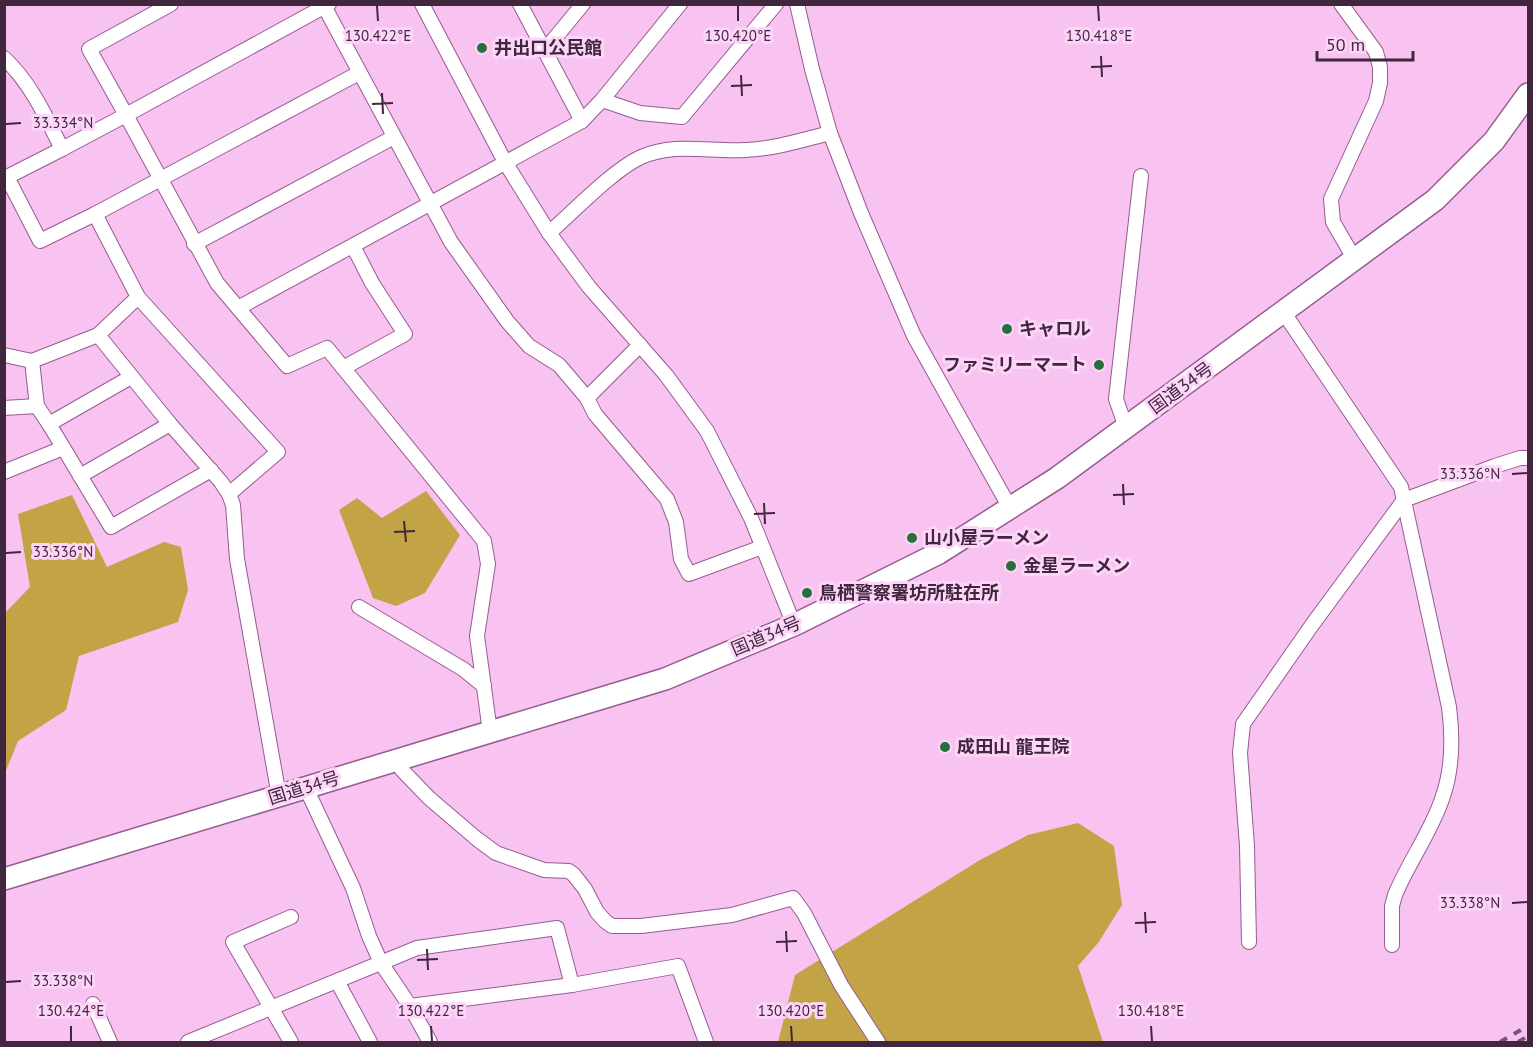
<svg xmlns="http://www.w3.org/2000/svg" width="1533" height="1047" viewBox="0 0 1533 1047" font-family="'PT Sans','Noto Sans JP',sans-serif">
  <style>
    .green { fill: #c2a345 }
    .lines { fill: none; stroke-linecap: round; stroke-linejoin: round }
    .minor-casing { stroke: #965b90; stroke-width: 16 }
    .highway-casing { stroke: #965b90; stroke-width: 24 }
    .minor { stroke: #fff; stroke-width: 14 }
    .highway { stroke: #fff; stroke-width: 21 }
    .rail { stroke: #775573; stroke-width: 4; stroke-dasharray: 8 8; stroke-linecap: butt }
    .ticks { fill: none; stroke: #41273e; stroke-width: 2 }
    .poi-dot { fill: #256f3d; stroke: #fdd5f8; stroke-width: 2 }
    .labels { text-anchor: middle; stroke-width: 6; stroke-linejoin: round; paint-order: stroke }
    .poi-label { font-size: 18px; font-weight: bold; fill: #41273e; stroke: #fdd5f8; text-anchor: start }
    .street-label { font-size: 18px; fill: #41273e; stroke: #fdd5f8 }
    .ticks-label { font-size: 15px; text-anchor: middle; fill: #41273e; stroke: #fdd5f8; stroke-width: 6; stroke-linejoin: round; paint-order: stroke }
  </style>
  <rect width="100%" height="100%" fill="#f8c2f1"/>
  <!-- green -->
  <g class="green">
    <path d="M 426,491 L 460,535 L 425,593 L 396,606 L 373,598 L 339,510 L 357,498 L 382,518 Z"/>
    <path d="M 72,495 L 107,567 L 164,542 L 181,547 L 188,590 L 178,622 L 79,656 L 66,710 L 18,741 L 5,773 L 5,613 L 30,587 L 18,514 Z"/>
    <path d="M 1078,823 L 1114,846 L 1122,905 L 1098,943 L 1078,966 L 1103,1042 L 778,1042 L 795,975 L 980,860 L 1028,835 Z"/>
  </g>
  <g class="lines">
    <defs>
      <g id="minor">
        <path d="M 323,4 L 451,242 L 507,321 L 529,346 L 559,365 L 587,398 L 595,414 L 667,499 L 676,522 L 681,559 L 689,574 L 762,547"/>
        <path d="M 329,4 L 126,115 L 217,283 L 287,366 L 327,348 L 484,541 L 488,564 L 477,636 L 490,732"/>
        <path d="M 422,4 L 505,162 L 549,233 L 589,287 L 666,375 L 707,431 L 751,518 L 794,625"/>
        <path d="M 520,4 L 582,121"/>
        <path d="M 797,4 L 812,69 L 830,133 L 861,213 L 914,336 L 1010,508"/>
        <path d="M 1341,4 L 1376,52 L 1380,67 L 1380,83 L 1376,101 L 1331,199 L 1333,222 L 1355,260"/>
        <path d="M 545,50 L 583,4"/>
        <path d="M 4,58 C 31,83 46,117 62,149 L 126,115 L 89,49 L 171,4"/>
        <path d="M 602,100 L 640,113 L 682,117 L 776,4"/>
        <path d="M 62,149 L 7,177 L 40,241 L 95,214"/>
        <path d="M 549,233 C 573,212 613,170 641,157 C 675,142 709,152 745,150 C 774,149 802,140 830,133"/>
        <path d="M 194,244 L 394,137"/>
        <path d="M 138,297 L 278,452 L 229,494"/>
        <path d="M 238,308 L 582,121 L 602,100 L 680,4"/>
        <path d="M 1284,313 L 1401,487 L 1449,707 C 1453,738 1453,769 1442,799 C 1431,832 1408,863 1395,895 L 1392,906 L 1392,945"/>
        <path d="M 98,335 L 170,424 L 221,482 L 229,494 L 233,505 L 237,559 L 277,785 L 280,795"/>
        <path d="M 4,355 L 32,361"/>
        <path d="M 343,368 L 405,334 L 372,283 L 353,246"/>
        <path d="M 587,398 L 640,345"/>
        <path d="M 37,406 L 32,361 L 98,335 L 138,297 L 95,214 L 359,73"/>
        <path d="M 4,408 L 37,406 L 49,424 L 131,377"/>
        <path d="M 49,424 L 111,527 L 211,470"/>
        <path d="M 1126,428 L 1116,399 L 1141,176"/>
        <path d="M 4,472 L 63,448"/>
        <path d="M 80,476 L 170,424"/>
        <path d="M 359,607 L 463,669 L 484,686"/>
        <path d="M 398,759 L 402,770 L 429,798 L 477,839 L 496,853 L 544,870 L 569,871 L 574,875 L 585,889 L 597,912 L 605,921 L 612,926 L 641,926 L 732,915 L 793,898 L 804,913 L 841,985 L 878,1042"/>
        <path d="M 306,788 L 353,888 L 369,936 L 381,963 L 410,1006 L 430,1042"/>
        <path d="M 1249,942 L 1247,846 L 1240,753 L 1243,724 L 1312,625 L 1404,500 L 1495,466 L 1520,458 L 1528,458"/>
        <path d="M 337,981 L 370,1042"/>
        <path d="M 93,1004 L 110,1042"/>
        <path d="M 410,1006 L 572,985 L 678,966 L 706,1042"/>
        <path d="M 188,1042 L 417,948 L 557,928 L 572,985"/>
        <path d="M 291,1042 L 233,942 L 291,917"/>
      </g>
      <path id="highway" d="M 4,879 L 665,679 L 794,625 L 939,553 L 1057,478 L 1435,200 L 1494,141 L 1528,94"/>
    </defs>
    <!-- minor casing -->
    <use href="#minor" class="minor-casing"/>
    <!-- highway casing -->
    <use href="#highway" class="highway-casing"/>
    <!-- minor -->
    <use href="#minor" class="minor"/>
    <!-- highway -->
    <use href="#highway" class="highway"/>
    <!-- rail -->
    <g class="rail">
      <path d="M 1500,1042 L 1528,1026"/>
      <path d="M 1518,1042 L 1528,1036"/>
    </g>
  </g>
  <!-- ticks -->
  <path class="ticks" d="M 377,6 L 378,21M 738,6 L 738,21M 1098,6 L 1099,21M 1101,56 L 1102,77M 1091,67 L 1112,66M 741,75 L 742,96M 731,86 L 752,85M 382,93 L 383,114M 372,104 L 393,103M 6,124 L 21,123M 1512,474 L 1527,473M 1123,484 L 1124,505M 1113,495 L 1134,494M 764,503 L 765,524M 754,514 L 775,513M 404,521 L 406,542M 394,532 L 415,531M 6,553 L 21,552M 1512,903 L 1527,902M 1145,912 L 1146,933M 1135,923 L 1156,922M 786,931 L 787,952M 776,942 L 797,941M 427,949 L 428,970M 417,960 L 438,959M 6,982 L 21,981M 71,1026 L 71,1041M 431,1026 L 432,1041M 791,1026 L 792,1041M 1151,1026 L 1152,1041"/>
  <!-- markers -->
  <g class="poi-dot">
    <circle cx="482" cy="48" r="6"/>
    <circle cx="1007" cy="329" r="6"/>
    <circle cx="1099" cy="365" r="6"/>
    <circle cx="912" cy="538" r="6"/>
    <circle cx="1011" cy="566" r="6"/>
    <circle cx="807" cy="593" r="6"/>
    <circle cx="945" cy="747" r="6"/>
  </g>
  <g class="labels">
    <!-- poi labels -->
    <g class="poi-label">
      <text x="494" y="54">井出口公民館</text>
      <text x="1019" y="335">キャロル</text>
      <text x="1087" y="371" text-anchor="end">ファミリーマート</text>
      <text x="924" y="544">山小屋ラーメン</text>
      <text x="1023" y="572">金星ラーメン</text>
      <text x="819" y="599">鳥栖警察署坊所駐在所</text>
      <text x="957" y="753">成田山 龍王院</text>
    </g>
    <!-- street labels -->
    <g class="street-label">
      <text transform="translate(1181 388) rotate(-36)" y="6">国道34号</text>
      <text transform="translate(766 636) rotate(-23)" y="6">国道34号</text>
      <text transform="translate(304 788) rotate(-17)" y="6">国道34号</text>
    </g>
  </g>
  <g class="ticks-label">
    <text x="378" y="41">130.422°E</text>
    <text x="738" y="41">130.420°E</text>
    <text x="1099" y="41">130.418°E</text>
    <text x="63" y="128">33.334°N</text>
    <text x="1470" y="479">33.336°N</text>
    <text x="63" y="557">33.336°N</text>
    <text x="1470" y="908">33.338°N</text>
    <text x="63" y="986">33.338°N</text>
    <text x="71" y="1016">130.424°E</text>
    <text x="431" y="1016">130.422°E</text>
    <text x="791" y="1016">130.420°E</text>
    <text x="1151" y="1016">130.418°E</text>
  </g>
  <!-- border -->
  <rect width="1533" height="1047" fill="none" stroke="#41273e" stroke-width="12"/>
  <!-- scale -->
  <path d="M1317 51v9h96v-9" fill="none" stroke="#41273e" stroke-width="3"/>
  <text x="1326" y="51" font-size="18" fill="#41273e" stroke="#fdd5f8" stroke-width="4.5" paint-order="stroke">50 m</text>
</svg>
